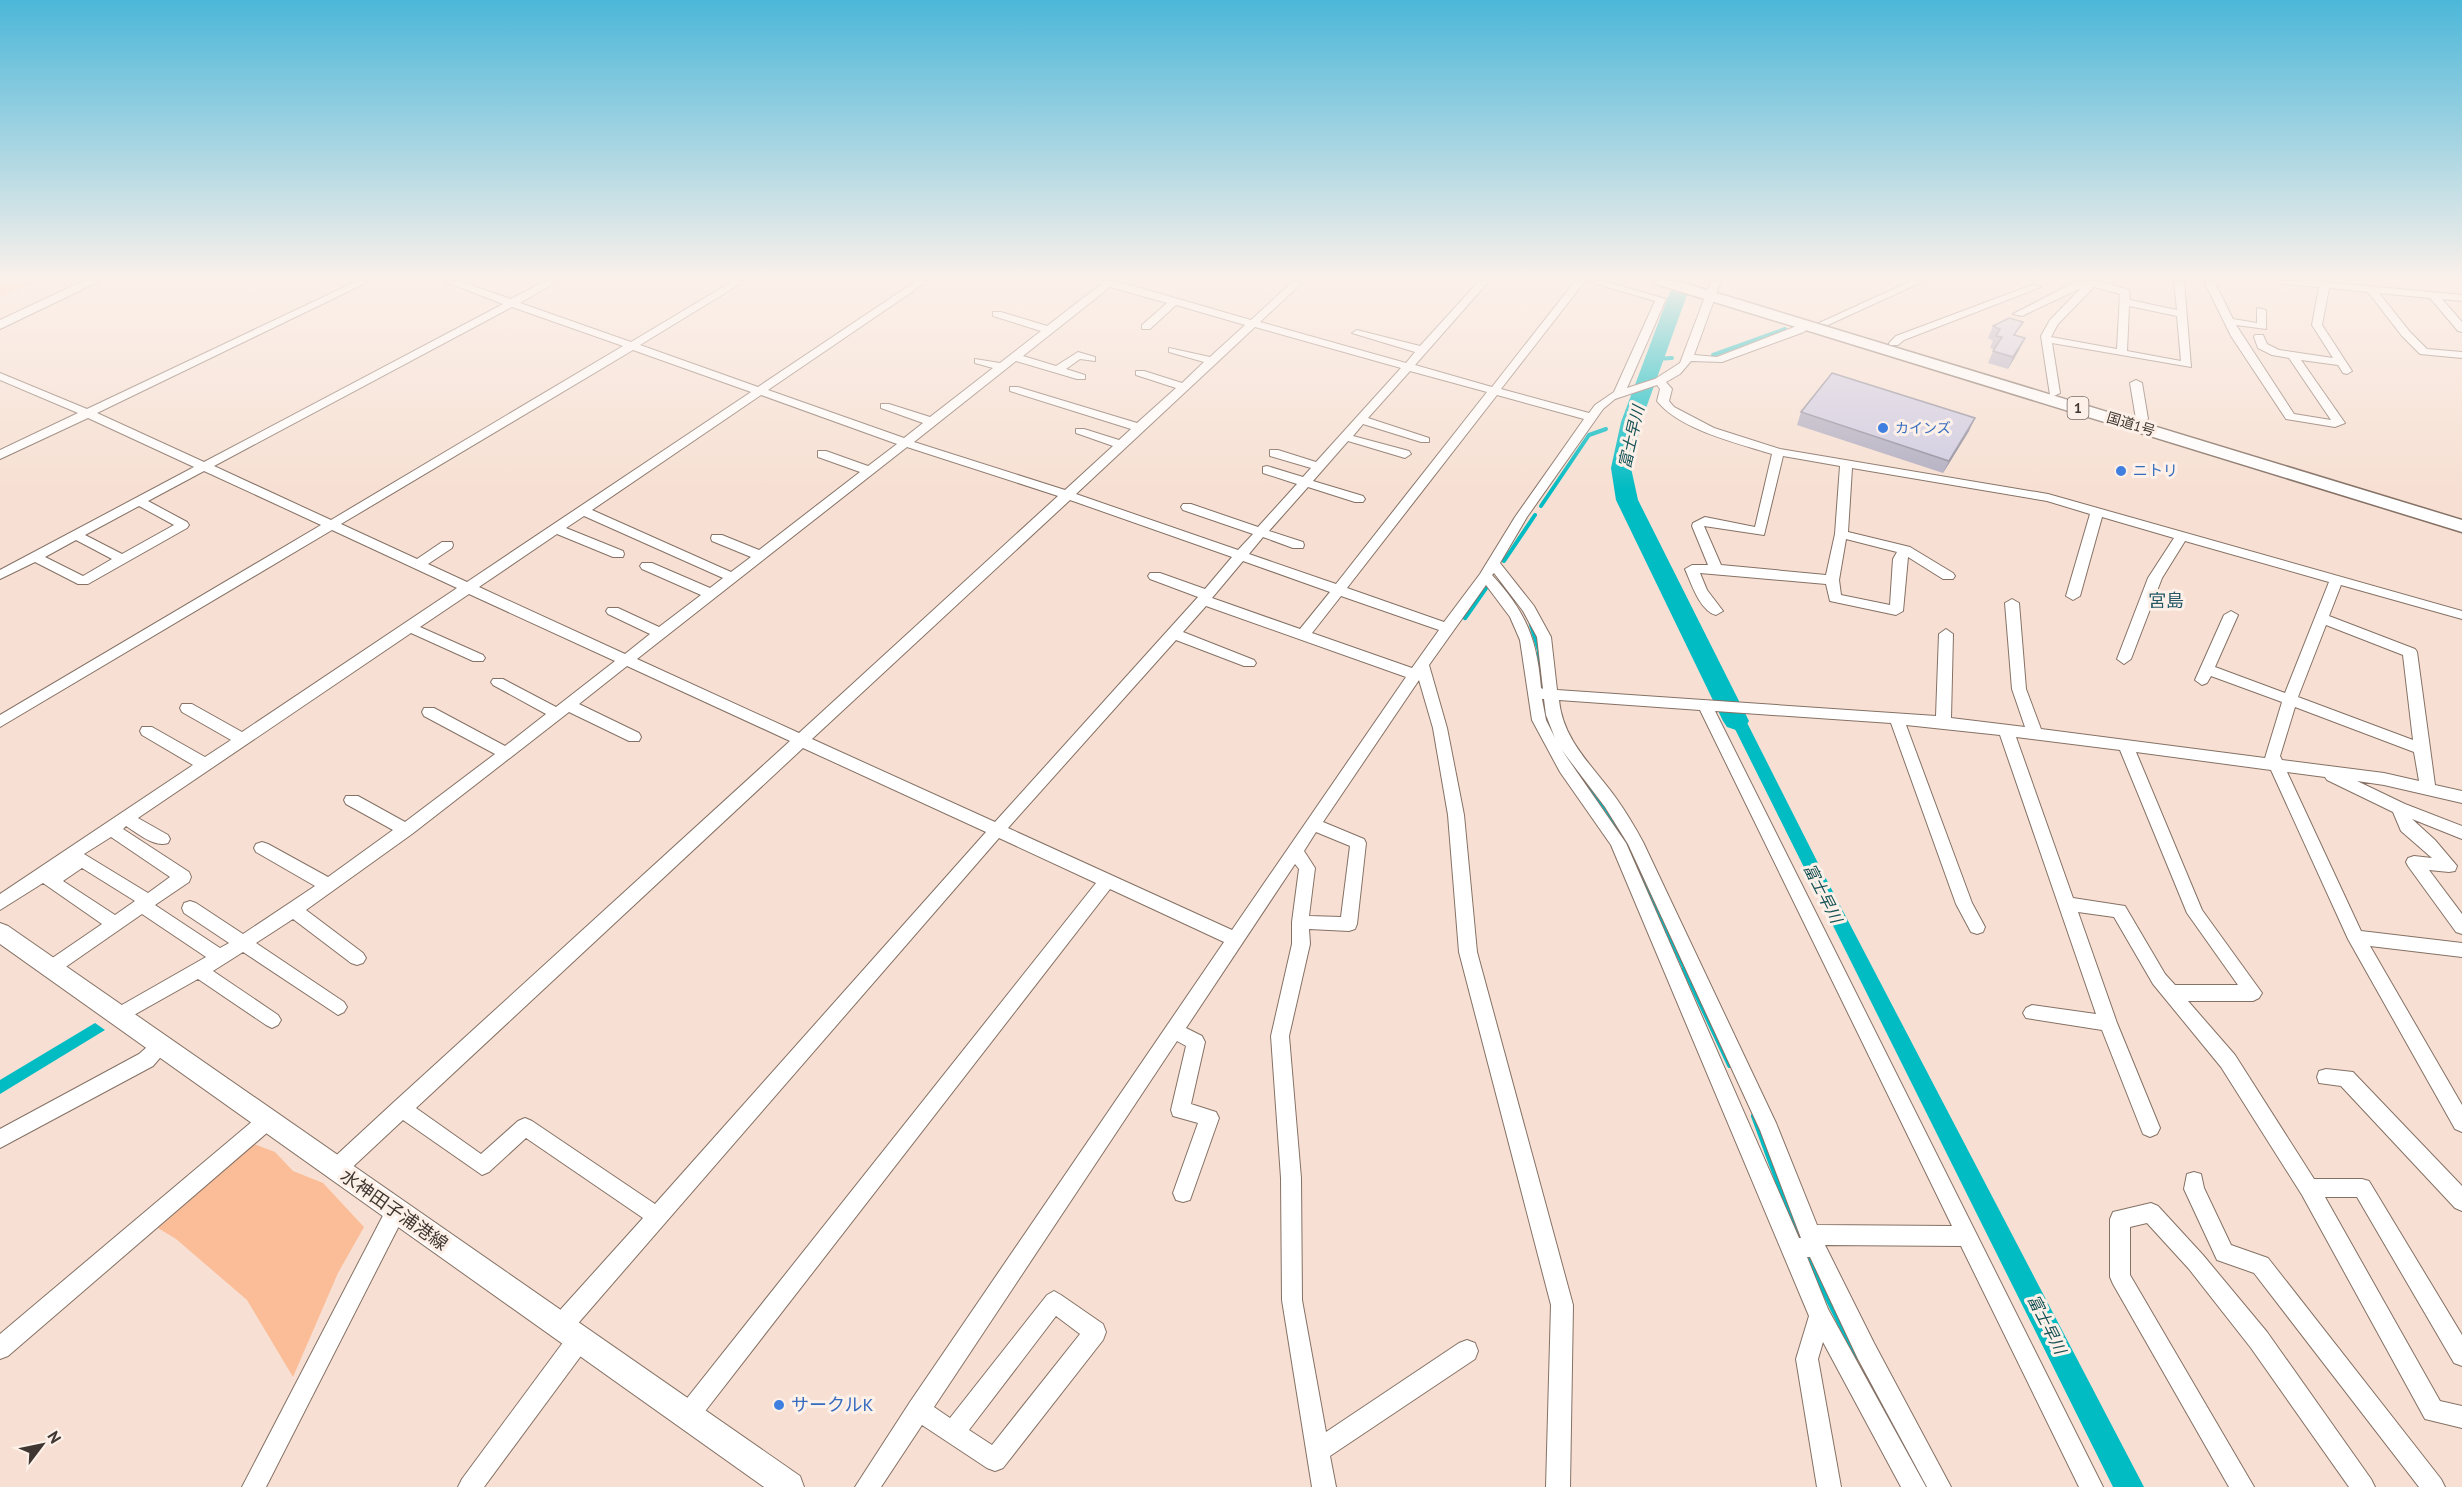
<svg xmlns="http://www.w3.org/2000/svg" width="2462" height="1487" viewBox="0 0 2462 1487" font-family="'PT Sans','Noto Sans JP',sans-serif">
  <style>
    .green { fill: #fbbd97 }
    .water { fill: #02bcc3 }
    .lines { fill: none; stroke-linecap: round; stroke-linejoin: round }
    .stream-far2 { stroke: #02bcc3; stroke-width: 4 }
    .stream-far1 { stroke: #02bcc3; stroke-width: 4.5 }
    .stream { stroke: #02bcc3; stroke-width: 6 }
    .river { fill: #02bcc3; fill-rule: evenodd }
    .minor-casing { stroke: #857165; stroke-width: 2 }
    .major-casing { stroke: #857165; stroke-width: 2 }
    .highway-casing { stroke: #857165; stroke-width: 3 }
    .minor { fill: #fff; fill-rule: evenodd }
    .major { fill: #fff; fill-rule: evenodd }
    .highway { fill: #fff; fill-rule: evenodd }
    .wall { fill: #b3afc2 }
    .shaded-wall { fill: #928f9e }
    .building { fill: #d0cce2; stroke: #928f9e; stroke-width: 1.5 }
    .shop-dot { fill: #3f7fe0; stroke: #fdf0e8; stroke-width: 2 }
    .labels { text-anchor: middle; stroke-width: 6; stroke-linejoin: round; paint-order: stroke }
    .shield { fill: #fdf0e8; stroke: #786e68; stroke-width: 1.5 }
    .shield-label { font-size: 14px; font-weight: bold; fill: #3f3631 }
    .far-street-label { font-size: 14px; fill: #3f3631; stroke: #fdf0e8 }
    .far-shop-label { font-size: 14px; fill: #366cbe; stroke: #fdf0e8; text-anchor: start }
    .shop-label { font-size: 15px; fill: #366cbe; stroke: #fdf0e8; text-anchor: start }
    .water-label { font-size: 16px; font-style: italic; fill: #155356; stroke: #fdf0e8 }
    .quarter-label { font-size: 18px; fill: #245867; stroke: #fdf0e8 }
    .near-street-label { font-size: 18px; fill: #3f3631; stroke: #fdf0e8 }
    .near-shop-label { font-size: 18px; fill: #366cbe; stroke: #fdf0e8; text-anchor: start }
  </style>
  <rect width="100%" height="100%" fill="#f7e0d3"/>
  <!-- green -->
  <g class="green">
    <path d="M 0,281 L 39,281 L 0,297 Z"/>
    <path d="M 254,1144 L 275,1152 L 293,1171 L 323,1183 L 364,1227 L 338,1273 L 293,1377 L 247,1300 L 176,1239 L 158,1228 Z"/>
  </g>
  <!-- water -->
  <g class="water">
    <path d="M 1716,691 L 1731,691 L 1821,869 L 2144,1487 L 2113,1487 Z"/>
    <path d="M 95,1023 L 105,1030 L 0,1094 L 0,1080 Z"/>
  </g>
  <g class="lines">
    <!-- stream-far2 -->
    <g class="stream-far2">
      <path d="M 1713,355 L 1785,329"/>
      <path d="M 1655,359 L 1672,358"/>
      <path d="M 1541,506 L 1589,435 L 1606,429"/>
      <path d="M 1504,561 L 1535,515"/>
    </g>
    <!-- stream-far1 -->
    <g class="stream-far1">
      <path d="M 1465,618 L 1488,585"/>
      <path d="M 1531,624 L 1539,650 L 1541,686"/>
      <path d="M 1542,701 L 1554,736"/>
      <path d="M 1569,761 L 1607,810 L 1621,834 L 1686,971"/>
    </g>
    <!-- stream -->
    <g class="stream">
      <path d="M 1685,969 L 1730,1065"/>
      <path d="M 1754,1116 L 1798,1235"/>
      <path d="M 1806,1254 L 1857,1357"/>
      <path d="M 1911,1457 L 1926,1487"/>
    </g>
    <!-- river -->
    <path class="river" d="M 1674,281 L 1692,281 L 1641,422 L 1631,468 L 1638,500 L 1749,721 L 1745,727 L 1736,730 L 1727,727 L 1723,721 L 1616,500 L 1611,468 L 1621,422 Z"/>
    <defs>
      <g id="minor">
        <path d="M 357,281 L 370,281 L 97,413 L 204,462 L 503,304 L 444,281 L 459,281 L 511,299 L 545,281 L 558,281 L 520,303 L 631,342 L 733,281 L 745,281 L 640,345 L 758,387 L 916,281 L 928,281 L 768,390 L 904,438 L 923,423 L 881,408 L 881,404 L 889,404 L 930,417 L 993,368 L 975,363 L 975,359 L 1000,363 L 1041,331 L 993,316 L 993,312 L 1001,312 L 1047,326 L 1101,284 L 1096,281 L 1116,281 L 1251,320 L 1293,281 L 1304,281 L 1260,322 L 1406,363 L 1415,352 L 1352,333 L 1357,330 L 1420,346 L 1479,281 L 1489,281 L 1415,365 L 1492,387 L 1575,281 L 1585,281 L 1501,389 L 1589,413 L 1595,405 L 1614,392 L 1655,301 L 1586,281 L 1603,281 L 1666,299 L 1627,388 L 1655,379 L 1680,363 L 1711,281 L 1721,281 L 1694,355 L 1717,357 L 1802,324 L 1811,326 L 1804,332 L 1722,362 L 1691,361 L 1680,374 L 1666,382 L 1672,389 L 1669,401 L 1674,407 L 1714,428 L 1780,449 L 2048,494 L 2462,611 L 2462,619 L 2341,585 L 2329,616 L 2415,649 L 2417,652 L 2435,785 L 2462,791 L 2462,803 L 2384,785 L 2357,781 L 2405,804 L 2462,826 L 2462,839 L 2412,819 L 2435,840 L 2457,866 L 2455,871 L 2449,872 L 2429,870 L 2462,914 L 2462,934 L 2456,932 L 2408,866 L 2406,862 L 2408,858 L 2414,856 L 2432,858 L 2401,831 L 2393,812 L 2327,780 L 2325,777 L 2287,772 L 2361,931 L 2462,943 L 2462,957 L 2370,946 L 2462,1105 L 2462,1132 L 2455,1129 L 2348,939 L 2271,770 L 2136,752 L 2202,910 L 2262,993 L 2259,998 L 2253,1001 L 2188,1001 L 2235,1055 L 2314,1179 L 2362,1179 L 2369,1181 L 2462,1335 L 2462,1366 L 2454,1363 L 2357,1197 L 2325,1197 L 2440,1401 L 2462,1406 L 2462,1428 L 2425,1419 L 2302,1195 L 2221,1067 L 2153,984 L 2114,917 L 2078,912 L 2117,1023 L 2160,1128 L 2157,1134 L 2150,1137 L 2143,1134 L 2102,1030 L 2026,1018 L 2023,1013 L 2026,1008 L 2032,1005 L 2096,1014 L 2000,735 L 1906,725 L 1972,903 L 1985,927 L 1983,932 L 1977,934 L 1971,932 L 1956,904 L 1891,723 L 1715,711 L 2103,1487 L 2079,1487 L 1961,1246 L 1825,1245 L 1874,1343 L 1951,1487 L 1927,1487 L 1858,1359 L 1810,1257 L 1807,1257 L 1828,1309 L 1926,1487 L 1901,1487 L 1823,1342 L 1818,1359 L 1841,1487 L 1817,1487 L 1796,1359 L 1809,1316 L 1611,845 L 1560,772 L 1532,720 L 1520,640 L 1510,617 L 1486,585 L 1429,665 L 1447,728 L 1464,815 L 1477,952 L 1573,1305 L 1570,1487 L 1546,1487 L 1551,1305 L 1459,952 L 1448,815 L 1433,728 L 1419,680 L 1323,822 L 1364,839 L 1366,843 L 1357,924 L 1355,929 L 1349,931 L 1309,929 L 1310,944 L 1289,1036 L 1301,1178 L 1302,1300 L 1326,1432 L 1459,1343 L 1467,1340 L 1475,1343 L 1478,1351 L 1475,1359 L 1330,1456 L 1336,1487 L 1312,1487 L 1282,1300 L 1281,1178 L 1271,1036 L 1292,944 L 1292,922 L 1299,869 L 1295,864 L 1186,1028 L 1202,1036 L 1205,1042 L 1191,1104 L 1216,1112 L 1219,1118 L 1190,1200 L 1183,1202 L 1176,1200 L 1173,1193 L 1198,1123 L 1173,1116 L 1171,1110 L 1186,1046 L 1177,1041 L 934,1407 L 950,1418 L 1047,1295 L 1054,1291 L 1061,1295 L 1103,1324 L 1106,1332 L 1103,1340 L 1003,1468 L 995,1471 L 987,1468 L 922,1425 L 881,1487 L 855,1487 L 910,1402 L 1224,942 L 1110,889 L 696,1423 L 688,1426 L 680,1423 L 677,1415 L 680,1407 L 1096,883 L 999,838 L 568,1335 L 560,1338 L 552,1335 L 549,1327 L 552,1319 L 643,1218 L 526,1138 L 489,1172 L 482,1175 L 403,1120 L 343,1176 L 336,1178 L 329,1176 L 326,1169 L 329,1162 L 394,1102 L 790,741 L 627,666 L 579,704 L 639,733 L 641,737 L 639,741 L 629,741 L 569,712 L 412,834 L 306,910 L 363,953 L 366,958 L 363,963 L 357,965 L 351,963 L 293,919 L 256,943 L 344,1002 L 347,1007 L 344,1012 L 338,1015 L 243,952 L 213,971 L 278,1015 L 281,1020 L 278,1025 L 272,1028 L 266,1025 L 198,979 L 125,1020 L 119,1023 L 113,1020 L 110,1015 L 113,1010 L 206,957 L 142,914 L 57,973 L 51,975 L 45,973 L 42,968 L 45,963 L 102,924 L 43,883 L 0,910 L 0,894 L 193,765 L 142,735 L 140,731 L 142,727 L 152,727 L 205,757 L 231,740 L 182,712 L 180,708 L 182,704 L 192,704 L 242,732 L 457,588 L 332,530 L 0,727 L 0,715 L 321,525 L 204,471 L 148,501 L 187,522 L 189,525 L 187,528 L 88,584 L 78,584 L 35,562 L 0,579 L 0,570 L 194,467 L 88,418 L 0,459 L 0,450 L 78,413 L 0,380 L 0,373 L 87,409 ZM 1110,287 L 1167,303 L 1142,325 L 1142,329 L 1150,329 L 1176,305 L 1245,325 L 1210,357 L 1169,348 L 1169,352 L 1204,362 L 1182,383 L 1144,371 L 1136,371 L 1136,375 L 1176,388 L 1137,423 L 1018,387 L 1010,387 L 1010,391 L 1131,429 L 1119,440 L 1084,429 L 1076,429 L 1076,433 L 1113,446 L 1065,490 L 914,442 L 1016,361 L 1077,379 L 1085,379 L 1085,375 L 1066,369 L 1080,359 L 1095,361 L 1095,357 L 1078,352 L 1056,366 L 1023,356 ZM 512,307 L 623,346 L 331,520 L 214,466 ZM 1255,327 L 1401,368 L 1316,462 L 1278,450 L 1270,450 L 1270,456 L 1311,468 L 1303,477 L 1267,466 L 1263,467 L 1263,473 L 1297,484 L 1258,527 L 1191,504 L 1183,504 L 1181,507 L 1183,510 L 1253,534 L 1238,550 L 1076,494 ZM 633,350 L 751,392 L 467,582 L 428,564 L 452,548 L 453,545 L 452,542 L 442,542 L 417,559 L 341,524 ZM 1410,371 L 1487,392 L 1336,584 L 1249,554 L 1263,537 L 1293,548 L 1303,548 L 1304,545 L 1303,542 L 1269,531 L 1308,487 L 1355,502 L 1363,502 L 1365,499 L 1363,496 L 1313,481 L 1348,441 L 1405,458 L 1411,454 L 1409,451 L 1353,436 L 1363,424 L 1421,442 L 1429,442 L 1429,438 L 1368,418 ZM 1657,385 L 1660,389 L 1657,401 C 1680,430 1737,443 1772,454 L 1755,527 L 1705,517 L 1693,523 L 1692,526 L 1708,565 L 1692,565 L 1685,569 C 1691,583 1700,611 1716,615 L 1723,611 L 1707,590 L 1700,573 L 1826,584 L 1830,601 L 1896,615 L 1903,611 L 1908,557 L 1943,579 L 1953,579 L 1955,576 L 1953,573 L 1910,547 L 1848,532 L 1852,468 L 2047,501 L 2090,514 L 2066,596 L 2073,600 L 2080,596 L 2102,517 L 2174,538 L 2148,578 L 2117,659 L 2124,664 L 2131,659 L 2162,578 L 2185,541 L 2329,582 L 2285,693 L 2215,667 L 2238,615 L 2231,611 L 2224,615 L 2195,680 L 2202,685 L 2207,683 L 2211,676 L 2282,702 L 2265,758 L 2041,729 L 2026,689 L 2019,603 L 2012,599 L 2005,603 L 2012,689 L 2025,727 L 1951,718 L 1953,634 L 1946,629 L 1939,634 L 1936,716 L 1557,690 L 1551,637 L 1534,606 L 1500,563 L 1527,517 L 1603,409 L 1615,399 ZM 761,395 L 897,444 L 868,466 L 826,451 L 818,451 L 818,457 L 860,472 L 759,550 L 722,535 L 712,535 L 711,538 L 712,541 L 751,557 L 731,572 L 592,510 ZM 1497,395 L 1584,419 L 1515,517 L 1480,574 L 1444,622 L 1347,588 ZM 907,447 L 1058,496 L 799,733 L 637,659 ZM 1783,456 L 1840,466 L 1835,534 L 1826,575 L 1721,565 L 1704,526 L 1764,535 ZM 1070,500 L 1232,557 L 1205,589 L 1160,573 L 1150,573 L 1148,576 L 1150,579 L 1198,597 L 995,822 L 812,739 ZM 139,506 L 174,525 L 122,554 L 85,535 ZM 584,516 L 723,578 L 710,588 L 652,563 L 642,563 L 640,566 L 642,569 L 701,595 L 659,627 L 618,608 L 608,608 L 606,611 L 608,614 L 650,634 L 625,654 L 479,587 L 557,534 L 613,557 L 623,557 L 624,554 L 623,551 L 566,528 ZM 1846,539 L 1897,552 L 1893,559 L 1890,605 L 1841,595 L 1839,580 ZM 76,540 L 112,559 L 83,576 L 45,557 ZM 1243,561 L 1330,592 L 1300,629 L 1212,598 ZM 1494,573 L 1523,611 L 1537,637 L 1543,689 L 1541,688 C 1537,639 1526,612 1492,575 ZM 469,594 L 615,661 L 556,707 L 503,679 L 493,679 L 491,682 L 493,685 L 546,714 L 505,746 L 434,708 L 424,708 L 422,712 L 424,716 L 495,754 L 405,822 L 358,796 L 346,796 L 344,800 L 346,804 L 393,830 L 328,877 L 268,844 L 262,842 L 256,844 L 254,848 L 256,852 L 315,886 L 243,934 L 196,903 L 190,901 L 184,903 L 182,908 L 184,913 L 229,943 L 220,948 L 155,905 L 189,882 L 191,877 L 189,872 L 123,829 L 126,826 C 137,833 155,848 168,843 L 170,839 L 168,835 L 138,818 L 411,633 L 473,661 L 483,661 L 485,658 L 483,655 L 420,627 ZM 1341,596 L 1439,630 L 1412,668 L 1312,633 ZM 1206,606 L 1406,677 L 1232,930 L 1008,828 L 1176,640 L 1244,666 L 1254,666 L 1256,663 L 1254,660 L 1183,632 ZM 2326,625 L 2403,655 L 2413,740 L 2298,697 ZM 1542,699 L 1544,699 L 1546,715 L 1555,738 L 1546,720 ZM 1559,700 L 1700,710 L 1952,1226 L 1817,1225 L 1776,1123 L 1643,842 C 1635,827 1626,812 1616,798 C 1593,766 1563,741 1559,700 ZM 2295,707 L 2414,752 L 2419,781 L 2384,773 L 2282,760 L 2280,756 ZM 2016,737 L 2120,750 L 2187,913 L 2238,985 L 2175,985 L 2165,974 L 2125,906 L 2073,898 ZM 803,748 L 986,832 L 655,1204 L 532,1121 L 525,1118 L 518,1121 L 481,1154 L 416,1108 ZM 1561,749 L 1605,807 L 1628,844 L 1760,1130 L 1801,1238 L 1799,1238 L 1626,843 ZM 1316,832 L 1350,846 L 1341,917 L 1309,916 L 1315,868 L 1304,851 ZM 111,837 L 170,877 L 148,893 L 84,854 ZM 82,868 L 135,901 L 115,915 L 63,881 ZM 1056,1316 L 1080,1334 L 992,1445 L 969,1430 Z"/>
        <path d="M 1911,281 L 1924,281 L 1828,325 L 1819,323 Z"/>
        <path d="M 2087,281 L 2099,281 L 2129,290 L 2130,300 L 2177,310 L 2174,281 L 2184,281 L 2191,367 L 2052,343 L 2060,393 L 2054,396 L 2050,395 L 2041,336 L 2050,320 L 2081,288 L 2022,316 L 2013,314 L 2073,283 ZM 2094,287 L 2120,294 L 2117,349 L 2051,337 L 2058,324 ZM 2129,306 L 2177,316 L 2181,361 L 2127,351 Z"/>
        <path d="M 2204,281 L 2214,281 L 2233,319 L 2257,323 L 2257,308 L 2266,310 L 2266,329 L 2236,325 L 2294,414 L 2331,420 L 2289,358 L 2272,355 L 2258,348 L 2254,337 L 2255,335 L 2263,335 L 2267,344 L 2279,350 L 2333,358 L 2312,325 L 2319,287 L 2282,284 L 2277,281 L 2314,281 L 2462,295 L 2462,301 L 2442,299 L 2462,322 L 2462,332 L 2458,331 L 2430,298 L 2379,293 L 2410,332 L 2427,349 L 2462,352 L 2462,358 L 2420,354 L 2402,336 L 2368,292 L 2329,288 L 2322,325 L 2352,371 L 2347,374 L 2343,373 L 2338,365 L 2301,360 L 2345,423 L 2335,427 L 2286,419 L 2231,336 Z"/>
        <path d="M 2032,285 L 2041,287 L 1904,340 L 1898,345 L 1890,345 L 1889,343 L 1896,336 Z"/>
        <path d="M 2136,380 L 2142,383 L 2148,419 L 2142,422 L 2136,419 L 2130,383 Z"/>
        <path d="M 162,1037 L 168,1039 L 171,1045 L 153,1066 L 0,1148 L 0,1129 L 139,1054 L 156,1039 Z"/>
        <path d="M 2326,1069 L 2353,1072 L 2462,1186 L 2462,1211 L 2455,1208 L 2341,1086 L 2319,1083 L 2317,1077 L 2319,1071 Z"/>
        <path d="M 268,1111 L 275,1114 L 278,1120 L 275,1126 L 8,1356 L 0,1359 L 0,1334 L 261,1114 Z"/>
        <path d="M 2194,1172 L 2201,1174 L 2204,1188 L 2231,1245 L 2268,1258 L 2441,1479 L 2445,1487 L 2419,1487 L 2254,1273 L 2217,1260 L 2184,1189 L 2187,1174 Z"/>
        <path d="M 396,1201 L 403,1204 L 406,1211 L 403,1218 L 266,1487 L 242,1487 L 389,1204 Z"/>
        <path d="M 2151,1203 L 2158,1206 L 2203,1255 L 2267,1332 L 2371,1479 L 2375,1487 L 2349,1487 L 2251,1348 L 2189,1269 L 2147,1223 L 2130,1227 L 2130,1275 L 2254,1487 L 2229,1487 L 2113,1284 L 2110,1277 L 2110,1219 L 2113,1212 Z"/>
        <path d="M 578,1330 L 586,1333 L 589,1341 L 586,1349 L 484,1487 L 458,1487 L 462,1479 L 570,1333 Z"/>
      </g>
      <g id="major">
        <path d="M 83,281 L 100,281 L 0,329 L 0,320 Z"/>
        <path d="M 0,923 L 8,926 L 800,1476 L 804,1487 L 764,1487 L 0,944 Z"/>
      </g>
      <path id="highway" d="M 1654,281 L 1677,281 L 2462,520 L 2462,532 L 1656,284 Z"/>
    </defs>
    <!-- minor casing -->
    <use href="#minor" class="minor-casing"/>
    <!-- major casing -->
    <use href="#major" class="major-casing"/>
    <!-- highway casing -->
    <use href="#highway" class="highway-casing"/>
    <!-- minor -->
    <use href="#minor" class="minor"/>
    <!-- major -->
    <use href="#major" class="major"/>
    <!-- highway -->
    <use href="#highway" class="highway"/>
  </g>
  <!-- wall -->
  <g class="wall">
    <path d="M 1993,326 L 2016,336 L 2019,350 L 2008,369 L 1988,363 L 1994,349 L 1990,348 L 1993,341 L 1988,338 Z"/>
    <path d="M 1801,412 L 1969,431 L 1943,473 L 1797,425 Z"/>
  </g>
  <!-- shaded-wall -->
  <g class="shaded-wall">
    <path d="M 2025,338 L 2019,350 L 2008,369 L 2013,357 Z"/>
    <path d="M 1975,418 L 1969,431 L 1943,473 L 1949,461 Z"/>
  </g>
  <!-- building -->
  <g class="building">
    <path d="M 2009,318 L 2023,322 L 2014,335 L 2025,338 L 2013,357 L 1993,351 L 2002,337 L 1996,336 L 2000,329 L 1993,326 Z"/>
    <path d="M 1832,373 L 1975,418 L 1949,461 L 1801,412 Z"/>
  </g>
  <!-- sky -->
  <linearGradient id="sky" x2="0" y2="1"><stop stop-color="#4cb7d9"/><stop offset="0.57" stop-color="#fbf1eb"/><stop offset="1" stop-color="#fbf1eb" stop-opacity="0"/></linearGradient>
  <rect width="2462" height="489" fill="url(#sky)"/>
  <!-- markers -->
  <g class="shop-dot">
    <circle cx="1883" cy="428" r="6"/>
    <circle cx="2121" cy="471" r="6"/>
    <circle cx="779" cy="1405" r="6"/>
  </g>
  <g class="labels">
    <!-- shield labels -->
    <rect class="shield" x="2067.5" y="397" width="21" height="22" rx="4.5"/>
    <g class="shield-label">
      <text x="2078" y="413">1</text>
    </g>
    <!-- far-street labels -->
    <g class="far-street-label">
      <text transform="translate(2131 424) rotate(17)" y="5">国道1号</text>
    </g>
    <!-- far-shop labels -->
    <g class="far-shop-label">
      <text x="1895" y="433">カインズ</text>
    </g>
    <!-- shop labels -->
    <g class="shop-label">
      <text x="2133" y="476">ニトリ</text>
    </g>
    <!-- water labels -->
    <g class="water-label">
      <text transform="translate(1631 437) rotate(-77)" y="6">富士早川</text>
      <text transform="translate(1823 893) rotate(63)" y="6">富士早川</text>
      <text transform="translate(2047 1324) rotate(63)" y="6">富士早川</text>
    </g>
    <!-- quarter labels -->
    <g class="quarter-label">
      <text x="2166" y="607">宮島</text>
    </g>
    <!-- near-street labels -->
    <g class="near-street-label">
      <text transform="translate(394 1210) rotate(35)" y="6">水神田子浦港線</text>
    </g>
    <!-- near-shop labels -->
    <g class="near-shop-label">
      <text x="791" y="1411">サークルK</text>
    </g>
  </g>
  <!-- north arrow -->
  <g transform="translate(42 1445) rotate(58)" stroke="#fdf0e8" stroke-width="4.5" paint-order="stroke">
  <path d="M0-4.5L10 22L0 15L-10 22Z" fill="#3f3631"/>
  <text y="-9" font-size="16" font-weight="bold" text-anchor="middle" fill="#3f3631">N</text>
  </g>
</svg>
